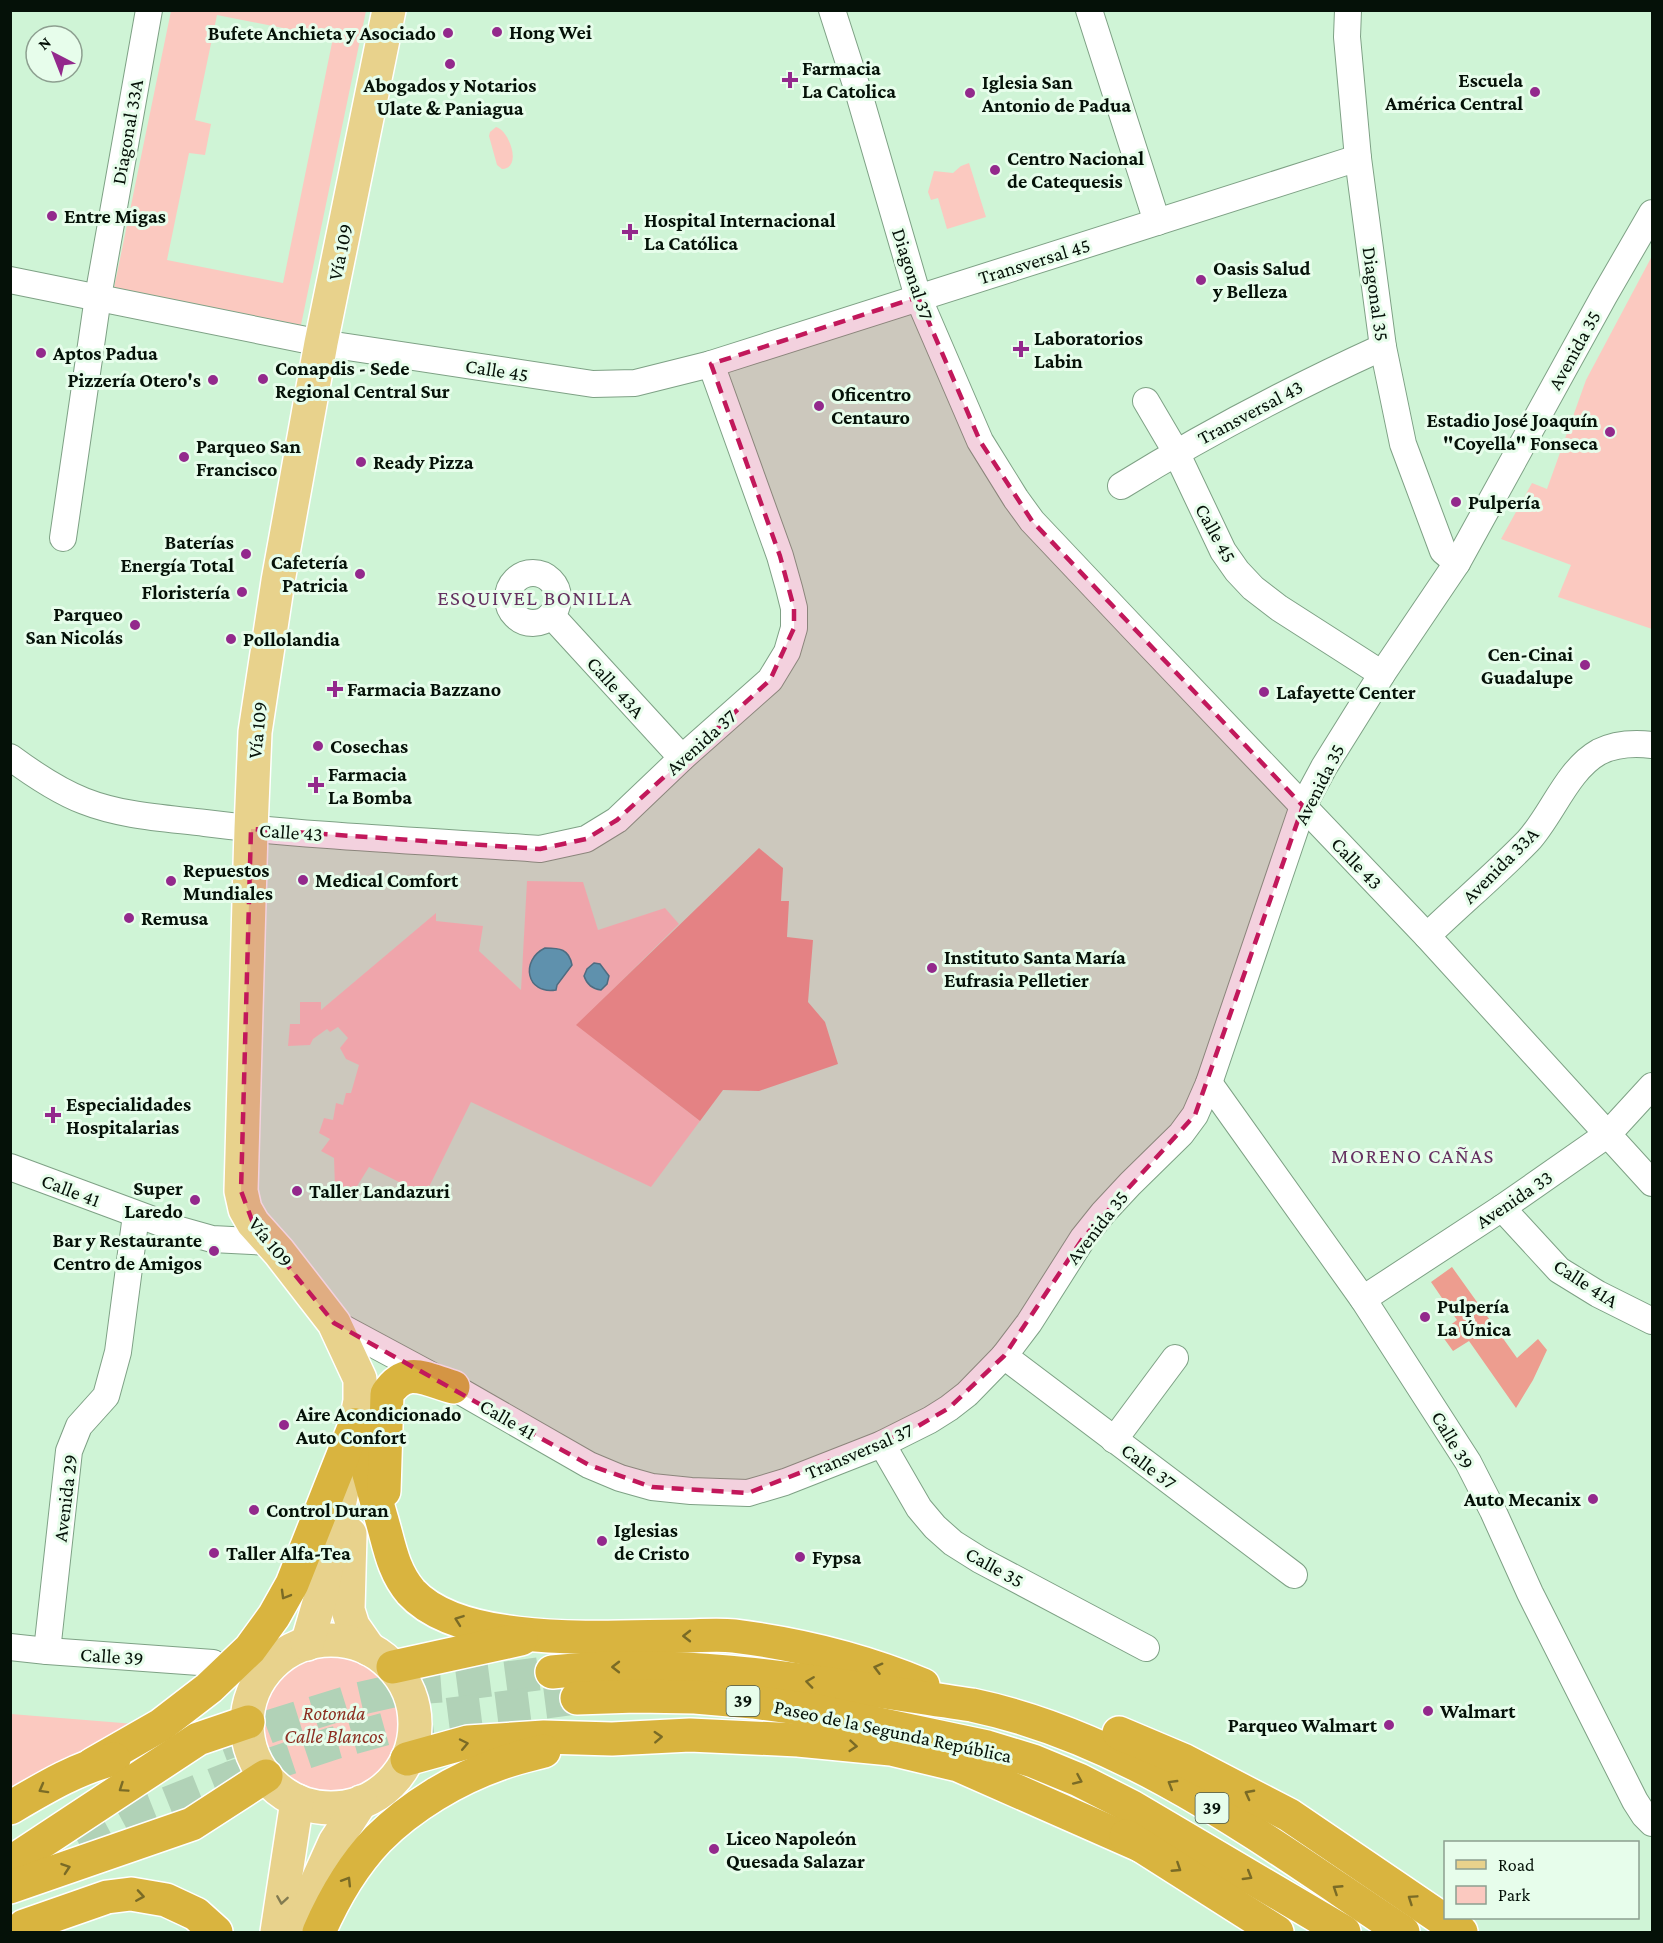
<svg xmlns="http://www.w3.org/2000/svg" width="1663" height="1943" viewBox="0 0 1663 1943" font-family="'Crimson Pro',serif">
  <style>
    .green { fill: #fbc9c0; fill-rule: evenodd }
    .forest { fill: #ed9d8f }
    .water { fill: #46b0c2; stroke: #32808a; stroke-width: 1.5 }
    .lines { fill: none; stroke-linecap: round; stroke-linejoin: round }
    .highway-tunnel { stroke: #b1d2b7; stroke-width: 33; stroke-dasharray: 33 16; stroke-linecap: butt }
    .minor-casing { stroke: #7ea185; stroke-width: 28 }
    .major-casing { stroke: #fff; stroke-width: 36 }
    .highway-casing { stroke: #fff; stroke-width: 36 }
    .minor { stroke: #fff; stroke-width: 26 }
    .major { stroke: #e8d28c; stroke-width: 33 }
    .highway { stroke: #d9b43f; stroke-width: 33 }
    .oneway { stroke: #7a6b26 }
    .oneway2 { stroke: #827b51 }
    .marked { fill: #c2185b; fill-opacity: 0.2; stroke: #c2185b; stroke-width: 4.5; stroke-dasharray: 12 8; stroke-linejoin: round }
    .poi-dot { fill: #93298c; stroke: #e7fdeb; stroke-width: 2 }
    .labels { text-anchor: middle; stroke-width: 6; stroke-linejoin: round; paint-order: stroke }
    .shield { fill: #e7fdeb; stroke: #49584c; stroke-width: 1.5 }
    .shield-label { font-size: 18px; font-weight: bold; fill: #051108 }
    .poi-label { font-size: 20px; font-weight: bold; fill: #051108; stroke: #e7fdeb; text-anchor: start }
    .street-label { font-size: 20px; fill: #051108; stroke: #e7fdeb }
    .park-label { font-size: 20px; font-style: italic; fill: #8c2f22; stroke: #e7fdeb }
    .neighbourhood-label { font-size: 21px; letter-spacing: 1.5px; fill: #653060; stroke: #e7fdeb }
  </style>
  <rect width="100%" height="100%" fill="#cff4d6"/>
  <!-- green -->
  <g class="green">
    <path d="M 171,11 L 366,11 L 301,325 L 114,288 ZM 217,15 L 333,38 L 283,283 L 167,260 L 189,153 L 205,155 L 211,124 L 195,120 Z"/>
    <path d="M 496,127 C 509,130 523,168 502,169 L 497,165 L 489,136 L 490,132 Z"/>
    <path d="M 969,163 L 986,217 L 947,229 L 938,198 L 931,200 L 928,192 L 934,171 L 953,173 L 961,166 Z"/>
    <path d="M 1652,256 L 1652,629 L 1558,597 L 1571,565 L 1501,539 L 1532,483 L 1547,489 L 1586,380 Z"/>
    <path d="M 527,881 L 583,882 L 598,930 L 665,908 L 679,924 L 577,1025 L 700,1121 L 651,1187 L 471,1102 L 425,1195 L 369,1167 L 351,1196 L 335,1188 L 334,1158 L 321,1151 L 330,1139 L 319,1133 L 324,1118 L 333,1120 L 336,1103 L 343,1105 L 346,1093 L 351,1093 L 359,1065 L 346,1059 L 340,1048 L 348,1038 L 338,1027 L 330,1032 L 327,1029 L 313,1039 L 310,1045 L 288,1046 L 290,1024 L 300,1024 L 300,1002 L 321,1002 L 321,1010 L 436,913 L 436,921 L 483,926 L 479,951 L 521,990 Z"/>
    <circle cx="334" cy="1725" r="72"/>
    <path d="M 11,1714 L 135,1724 L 11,1791 Z"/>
  </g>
  <!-- forest -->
  <g class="forest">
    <path d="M 759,848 L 783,868 L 781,901 L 789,901 L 787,937 L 813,940 L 808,1002 L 825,1022 L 838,1064 L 759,1091 L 723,1090 L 700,1121 L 576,1025 Z"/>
    <path d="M 1452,1267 L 1517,1358 L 1538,1339 L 1547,1350 L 1533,1380 L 1516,1408 L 1469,1341 L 1453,1351 L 1440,1333 L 1457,1320 L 1431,1282 Z"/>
  </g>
  <!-- water -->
  <g class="water">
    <path d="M 545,948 C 560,948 569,949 572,965 L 557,985 L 556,990 C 526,995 520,960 545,948 Z"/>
    <path d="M 594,963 L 600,964 L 609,976 L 607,984 L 601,990 C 592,989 587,985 584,976 L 587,969 Z"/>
  </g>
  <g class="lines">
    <!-- highway-tunnel -->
    <g class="highway-tunnel">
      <path d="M 221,1745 L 271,1726 L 358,1699 L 402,1689 L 453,1685 L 552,1672"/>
      <path d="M 37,1869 L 133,1817 L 230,1778 L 331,1744 L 428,1717 L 577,1698"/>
    </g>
    <defs>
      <g id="minor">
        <path d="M 832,10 L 859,94 L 918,297 L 980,441 L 1016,499 L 1032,521 L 1137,632 L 1427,936 L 1652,1183"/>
        <path d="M 1089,10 L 1157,222"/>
        <path d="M 1348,10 L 1347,37 L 1358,158 L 1383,347 L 1403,444 L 1443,551 L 1457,563"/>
        <path d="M 10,280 L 321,343 L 593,384 L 635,383 L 711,364 L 780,556 L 789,588 L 794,608 L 794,628 L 787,652 L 770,680 L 682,758 L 617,820 L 586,839 L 540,849 C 428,841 316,837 205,823 C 164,818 122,816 84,801 C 58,791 33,774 10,757"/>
        <path d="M 711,364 L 1358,158"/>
        <path d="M 1146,401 L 1176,452 L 1223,551 L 1237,571 L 1253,588 L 1279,608 L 1382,674"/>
        <path d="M 1121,486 C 1205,434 1293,388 1383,347"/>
        <path d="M 63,538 L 98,297 L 149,10"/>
        <circle cx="533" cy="598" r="25"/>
        <path d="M 551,615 L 682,758"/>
        <path d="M 1427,936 C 1460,904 1496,874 1528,841 C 1552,815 1567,770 1599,752 C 1615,744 1635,743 1652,745"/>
        <path d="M 1209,1083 L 1363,1299 L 1468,1462 L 1493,1511 L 1530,1593 L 1635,1801 L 1644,1815 L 1652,1823"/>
        <path d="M 10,1167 L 180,1230 L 212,1239 L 270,1242"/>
        <path d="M 1502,1208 L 1559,1270 L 1598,1294 L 1652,1321"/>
        <path d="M 1363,1299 L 1502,1208 L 1608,1134 L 1652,1086"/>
        <path d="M 334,1323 L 453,1387 L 589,1465 L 620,1478 L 652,1487 L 691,1491 L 748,1493 L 785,1482 L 882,1444 L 930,1420 L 949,1408 L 967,1394 L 1004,1356 L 1029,1323 L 1083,1238 L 1103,1213 L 1130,1184 L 1181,1134 L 1195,1115 L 1209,1083 L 1303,806 L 1324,767 L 1382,674 L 1457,563 L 1604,296 L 1652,213"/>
        <path d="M 1004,1356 L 1294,1575"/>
        <path d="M 1114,1440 L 1175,1358"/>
        <path d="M 882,1444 L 919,1508 L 935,1527 L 953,1543 L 980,1560 L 1146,1648"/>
        <path d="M 10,1647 L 47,1651 L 213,1663"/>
        <path d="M 47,1651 L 69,1451 L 79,1426 L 106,1396 L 118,1352 L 136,1215"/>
      </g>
      <g id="major">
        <path d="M 350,1534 L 348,1610 L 353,1626 L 369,1649"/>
        <circle cx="331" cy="1724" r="84"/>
        <path d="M 307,1644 L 321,1596 L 360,1401 L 360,1379 L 334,1323 L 279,1252 L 253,1223 L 245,1209 L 241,1191 L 251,829 L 255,732 L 278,581 L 321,343 L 389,10"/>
        <path d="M 277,1932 L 297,1801"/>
        <path d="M 303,1932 L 317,1882 L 335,1842 L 361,1802"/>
      </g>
      <g id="highway">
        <path d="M 355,1425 C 364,1455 372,1486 381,1517 C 389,1543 392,1570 411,1592 C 463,1649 612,1636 684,1636 C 700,1636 717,1634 734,1636 C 798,1644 863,1660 923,1685"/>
        <path d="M 384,1491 L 387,1394 C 406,1365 425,1379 453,1387"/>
        <path d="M 393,1667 L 521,1639"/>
        <path d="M 552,1672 C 692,1657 833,1685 972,1705 C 1133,1739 1268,1843 1403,1932"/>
        <path d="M 577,1698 L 636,1696 L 695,1697 L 753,1702 L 812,1710 L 987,1747 L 1033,1761 L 1079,1780 L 1132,1807 L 1344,1932"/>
        <path d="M 1119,1733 L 1183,1760 L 1289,1815 L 1461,1932"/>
        <path d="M 407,1759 L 468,1742 L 544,1737 L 612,1739 L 690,1735 L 798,1740 L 891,1749 L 958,1765 L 1144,1847"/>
        <path d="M 93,1764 L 161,1725 L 209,1688 L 250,1649 L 274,1616 L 292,1584 L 355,1425"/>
        <path d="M 10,1808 C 44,1788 77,1768 114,1759"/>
        <path d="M 1126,1836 L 1277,1932"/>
        <path d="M 10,1863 L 198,1739 L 248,1722"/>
        <path d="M 10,1887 L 192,1824 L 266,1776"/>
        <path d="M 24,1926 L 107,1897 L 131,1894 L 166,1900 L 196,1914 L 216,1932"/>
        <path d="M 319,1932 C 333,1900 353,1865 378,1839 C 411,1806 456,1779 499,1764 C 514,1758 529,1755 544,1751"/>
      </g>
    </defs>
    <!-- minor casing -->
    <use href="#minor" class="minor-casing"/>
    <!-- major casing -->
    <use href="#major" class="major-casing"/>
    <!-- highway casing -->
    <use href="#highway" class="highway-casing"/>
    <!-- minor -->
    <use href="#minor" class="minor"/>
    <!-- major -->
    <use href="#major" class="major"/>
    <!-- highway -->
    <use href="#highway" class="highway"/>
  </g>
  <!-- one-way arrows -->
  <defs><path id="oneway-chevron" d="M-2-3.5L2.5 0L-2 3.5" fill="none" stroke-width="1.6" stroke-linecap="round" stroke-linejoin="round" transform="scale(1.5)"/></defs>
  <g class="oneway">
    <use href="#oneway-chevron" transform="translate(285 1595) rotate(120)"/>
    <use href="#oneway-chevron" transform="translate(459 1620) rotate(-160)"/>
    <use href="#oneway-chevron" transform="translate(687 1636) rotate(180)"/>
    <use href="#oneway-chevron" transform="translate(616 1667) rotate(180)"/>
    <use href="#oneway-chevron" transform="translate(878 1668) rotate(-165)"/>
    <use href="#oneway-chevron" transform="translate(810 1682) rotate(-172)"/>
    <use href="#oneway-chevron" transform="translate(658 1737) rotate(-3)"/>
    <use href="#oneway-chevron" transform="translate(464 1744) rotate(-12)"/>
    <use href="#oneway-chevron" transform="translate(853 1746) rotate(5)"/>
    <use href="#oneway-chevron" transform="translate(1078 1780) rotate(24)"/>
    <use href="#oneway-chevron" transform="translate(1172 1784) rotate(-149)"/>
    <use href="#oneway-chevron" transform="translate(123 1788) rotate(146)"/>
    <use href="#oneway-chevron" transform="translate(43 1789) rotate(151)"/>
    <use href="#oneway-chevron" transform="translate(1249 1794) rotate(-152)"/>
    <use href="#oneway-chevron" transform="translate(66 1868) rotate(-19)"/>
    <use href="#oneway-chevron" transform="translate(1177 1868) rotate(33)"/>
    <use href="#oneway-chevron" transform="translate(1248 1876) rotate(31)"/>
    <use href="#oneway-chevron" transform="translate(347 1881) rotate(-58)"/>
    <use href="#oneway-chevron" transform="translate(1337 1889) rotate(-147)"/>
    <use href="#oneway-chevron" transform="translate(140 1896) rotate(9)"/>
    <use href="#oneway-chevron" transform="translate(1412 1899) rotate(-146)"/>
  </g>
  <use class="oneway2" href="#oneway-chevron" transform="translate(282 1900) rotate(99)"/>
  <!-- marked area -->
  <path class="marked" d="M 918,297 L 980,441 L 1032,521 L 1303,806 L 1195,1115 L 1083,1238 L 1004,1356 L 949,1408 L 913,1429 L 748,1493 L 652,1487 L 589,1465 L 334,1323 L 253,1223 L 241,1191 L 251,829 L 540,849 L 586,839 L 617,820 L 770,680 L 794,628 L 794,608 L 780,556 L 711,364 Z"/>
  <!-- markers -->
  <g class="poi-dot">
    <circle cx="497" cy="32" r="6"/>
    <circle cx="448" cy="33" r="6"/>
    <circle cx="450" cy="64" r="6"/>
    <path d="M787 71h6v6h6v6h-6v6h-6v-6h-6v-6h6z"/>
    <circle cx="1535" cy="92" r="6"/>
    <circle cx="970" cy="93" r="6"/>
    <circle cx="995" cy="170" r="6"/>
    <circle cx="52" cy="216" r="6"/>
    <path d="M627 223h6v6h6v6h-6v6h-6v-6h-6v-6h6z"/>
    <circle cx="1201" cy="280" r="6"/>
    <path d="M1018 340h6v6h6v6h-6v6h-6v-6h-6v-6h6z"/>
    <circle cx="41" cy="353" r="6"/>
    <circle cx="263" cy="379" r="6"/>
    <circle cx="213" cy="380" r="6"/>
    <circle cx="819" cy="406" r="6"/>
    <circle cx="1610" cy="432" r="6"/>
    <circle cx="184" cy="457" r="6"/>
    <circle cx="361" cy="462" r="6"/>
    <circle cx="1456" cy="502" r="6"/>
    <circle cx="246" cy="554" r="6"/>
    <circle cx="360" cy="574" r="6"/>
    <circle cx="242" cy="592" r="6"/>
    <circle cx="135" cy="625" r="6"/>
    <circle cx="231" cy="639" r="6"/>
    <circle cx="1585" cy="665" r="6"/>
    <path d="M332 680h6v6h6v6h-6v6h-6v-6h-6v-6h6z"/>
    <circle cx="1264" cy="692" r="6"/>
    <circle cx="318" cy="746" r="6"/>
    <path d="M313 776h6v6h6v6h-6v6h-6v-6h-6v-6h6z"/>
    <circle cx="303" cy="880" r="6"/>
    <circle cx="171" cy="881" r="6"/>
    <circle cx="129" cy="918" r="6"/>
    <circle cx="932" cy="968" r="6"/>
    <path d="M50 1106h6v6h6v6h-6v6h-6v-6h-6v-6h6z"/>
    <circle cx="297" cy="1191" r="6"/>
    <circle cx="195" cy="1200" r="6"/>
    <circle cx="214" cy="1251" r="6"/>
    <circle cx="1425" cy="1317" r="6"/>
    <circle cx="284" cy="1425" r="6"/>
    <circle cx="1593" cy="1499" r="6"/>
    <circle cx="254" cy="1510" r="6"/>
    <circle cx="602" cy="1541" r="6"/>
    <circle cx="214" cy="1553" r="6"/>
    <circle cx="800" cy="1557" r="6"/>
    <circle cx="1428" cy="1711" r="6"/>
    <circle cx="1389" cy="1725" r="6"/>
    <circle cx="714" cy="1849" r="6"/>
  </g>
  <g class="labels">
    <!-- shield labels -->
    <g class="shield">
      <rect x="726.5" y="1686" width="33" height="30" rx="4.5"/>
      <rect x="1195.5" y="1793" width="33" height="30" rx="4.5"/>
    </g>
    <g class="shield-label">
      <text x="743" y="1707">39</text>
      <text x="1212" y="1814">39</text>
    </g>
    <!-- poi labels -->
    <g class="poi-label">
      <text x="509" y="39">Hong Wei</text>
      <text x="436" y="40" text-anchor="end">Bufete Anchieta y Asociado</text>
      <text x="802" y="75">Farmacia<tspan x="802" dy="23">La Catolica</tspan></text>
      <text x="1523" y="87" text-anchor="end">Escuela<tspan x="1523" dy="23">América Central</tspan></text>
      <text x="982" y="89">Iglesia San<tspan x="982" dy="23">Antonio de Padua</tspan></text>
      <text x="450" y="92" text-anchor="middle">Abogados y Notarios<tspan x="450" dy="23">Ulate &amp; Paniagua</tspan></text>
      <text x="1007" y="165">Centro Nacional<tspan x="1007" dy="23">de Catequesis</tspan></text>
      <text x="64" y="223">Entre Migas</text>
      <text x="644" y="227">Hospital Internacional<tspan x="644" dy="23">La Católica</tspan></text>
      <text x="1213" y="275">Oasis Salud<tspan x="1213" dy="23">y Belleza</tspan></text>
      <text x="1034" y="345">Laboratorios<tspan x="1034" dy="23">Labin</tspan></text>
      <text x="53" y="360">Aptos Padua</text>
      <text x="275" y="375">Conapdis - Sede<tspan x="275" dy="23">Regional Central Sur</tspan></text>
      <text x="201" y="387" text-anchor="end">Pizzería Otero's</text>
      <text x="831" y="401">Oficentro<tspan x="831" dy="23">Centauro</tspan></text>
      <text x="1598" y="427" text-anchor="end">Estadio José Joaquín<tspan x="1598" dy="23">"Coyella" Fonseca</tspan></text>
      <text x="196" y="453">Parqueo San<tspan x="196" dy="23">Francisco</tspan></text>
      <text x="373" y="469">Ready Pizza</text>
      <text x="1468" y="509">Pulpería</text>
      <text x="234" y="549" text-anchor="end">Baterías<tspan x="234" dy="23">Energía Total</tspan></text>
      <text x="348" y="569" text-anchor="end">Cafetería<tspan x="348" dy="23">Patricia</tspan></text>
      <text x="230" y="599" text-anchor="end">Floristería</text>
      <text x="123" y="621" text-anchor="end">Parqueo<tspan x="123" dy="23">San Nicolás</tspan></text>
      <text x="243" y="646">Pollolandia</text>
      <text x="1573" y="661" text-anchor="end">Cen-Cinai<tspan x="1573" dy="23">Guadalupe</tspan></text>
      <text x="347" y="696">Farmacia Bazzano</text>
      <text x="1276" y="699">Lafayette Center</text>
      <text x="330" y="753">Cosechas</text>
      <text x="328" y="781">Farmacia<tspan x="328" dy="23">La Bomba</tspan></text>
      <text x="183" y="877">Repuestos<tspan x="183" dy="23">Mundiales</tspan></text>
      <text x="315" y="887">Medical Comfort</text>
      <text x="141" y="925">Remusa</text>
      <text x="944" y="964">Instituto Santa María<tspan x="944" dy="23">Eufrasia Pelletier</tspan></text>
      <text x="66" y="1111">Especialidades<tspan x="66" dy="23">Hospitalarias</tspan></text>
      <text x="183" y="1195" text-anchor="end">Super<tspan x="183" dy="23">Laredo</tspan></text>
      <text x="309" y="1198">Taller Landazuri</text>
      <text x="202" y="1247" text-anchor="end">Bar y Restaurante<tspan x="202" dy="23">Centro de Amigos</tspan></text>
      <text x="1437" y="1313">Pulpería<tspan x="1437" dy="23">La Única</tspan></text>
      <text x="296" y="1421">Aire Acondicionado<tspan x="296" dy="23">Auto Confort</tspan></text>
      <text x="1581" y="1506" text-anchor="end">Auto Mecanix</text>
      <text x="266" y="1517">Control Duran</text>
      <text x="614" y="1537">Iglesias<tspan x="614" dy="23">de Cristo</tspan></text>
      <text x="226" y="1560">Taller Alfa-Tea</text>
      <text x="812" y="1564">Fypsa</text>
      <text x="1440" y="1718">Walmart</text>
      <text x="1377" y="1732" text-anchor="end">Parqueo Walmart</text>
      <text x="726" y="1845">Liceo Napoleón<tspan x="726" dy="23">Quesada Salazar</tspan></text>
    </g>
    <!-- street labels -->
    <g class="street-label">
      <text transform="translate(127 132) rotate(-80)" y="7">Diagonal 33A</text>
      <text transform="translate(340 252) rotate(-78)" y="7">Vía 109</text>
      <text transform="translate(1034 261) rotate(-17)" y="7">Transversal 45</text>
      <text transform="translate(913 274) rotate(72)" y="7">Diagonal 37</text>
      <text transform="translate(1376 294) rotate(82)" y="7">Diagonal 35</text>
      <text transform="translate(1574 350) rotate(-61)" y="7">Avenida 35</text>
      <text transform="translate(497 370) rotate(9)" y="7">Calle 45</text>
      <text transform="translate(1250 412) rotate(-28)" y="7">Transversal 43</text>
      <text transform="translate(1216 533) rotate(61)" y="7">Calle 45</text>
      <text transform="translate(616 687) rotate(48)" y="7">Calle 43A</text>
      <text transform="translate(257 730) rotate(-84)" y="7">Vía 109</text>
      <text transform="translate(701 742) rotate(-42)" y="7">Avenida 37</text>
      <text transform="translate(1319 784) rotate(-63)" y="7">Avenida 35</text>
      <text transform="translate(291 832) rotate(4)" y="7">Calle 43</text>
      <text transform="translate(1357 863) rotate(46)" y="7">Calle 43</text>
      <text transform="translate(1500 865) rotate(-45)" y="7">Avenida 33A</text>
      <text transform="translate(71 1190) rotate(21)" y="7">Calle 41</text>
      <text transform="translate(1514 1199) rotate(-34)" y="7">Avenida 33</text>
      <text transform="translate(1097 1227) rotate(-52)" y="7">Avenida 35</text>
      <text transform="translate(271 1242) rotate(51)" y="7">Vía 109</text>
      <text transform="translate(1586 1283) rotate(33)" y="7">Calle 41A</text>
      <text transform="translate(508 1419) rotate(30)" y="7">Calle 41</text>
      <text transform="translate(1453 1440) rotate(59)" y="7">Calle 39</text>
      <text transform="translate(859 1451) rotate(-23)" y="7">Transversal 37</text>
      <text transform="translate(1149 1466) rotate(37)" y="7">Calle 37</text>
      <text transform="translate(65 1498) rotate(-83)" y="7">Avenida 29</text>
      <text transform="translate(995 1567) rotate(29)" y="7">Calle 35</text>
      <text transform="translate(112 1656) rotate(4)" y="7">Calle 39</text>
      <text transform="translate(893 1731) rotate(12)" y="7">Paseo de la Segunda República</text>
    </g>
    <!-- park labels -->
    <g class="park-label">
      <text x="334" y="1720">Rotonda<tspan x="334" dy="23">Calle Blancos</tspan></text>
    </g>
    <!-- neighbourhood labels -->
    <g class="neighbourhood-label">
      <text x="535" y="605">ESQUIVEL BONILLA</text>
      <text x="1413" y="1163">MORENO CAÑAS</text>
    </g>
  </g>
  <!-- border -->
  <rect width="1663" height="1943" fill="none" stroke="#051108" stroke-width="24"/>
  <!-- legend -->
  <rect x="1444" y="1841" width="195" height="78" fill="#e7fdeb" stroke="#8d9f90" stroke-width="1.5"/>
  <rect x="1456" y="1860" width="30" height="9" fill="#e8d28c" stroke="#8d9f90" stroke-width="1.5"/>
  <text x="1498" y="1871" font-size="18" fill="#051108">Road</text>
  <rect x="1456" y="1886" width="30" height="18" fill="#fbc9c0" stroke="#8d9f90" stroke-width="1.5"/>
  <text x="1498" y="1901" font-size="18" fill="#051108">Park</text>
  <!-- north arrow -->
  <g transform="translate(54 54) rotate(318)"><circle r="28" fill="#e7fdeb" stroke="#8d9f90" stroke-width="1.5"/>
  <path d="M0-4.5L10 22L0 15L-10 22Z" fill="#93298c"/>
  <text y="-9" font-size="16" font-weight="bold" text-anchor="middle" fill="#051108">N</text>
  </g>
</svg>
